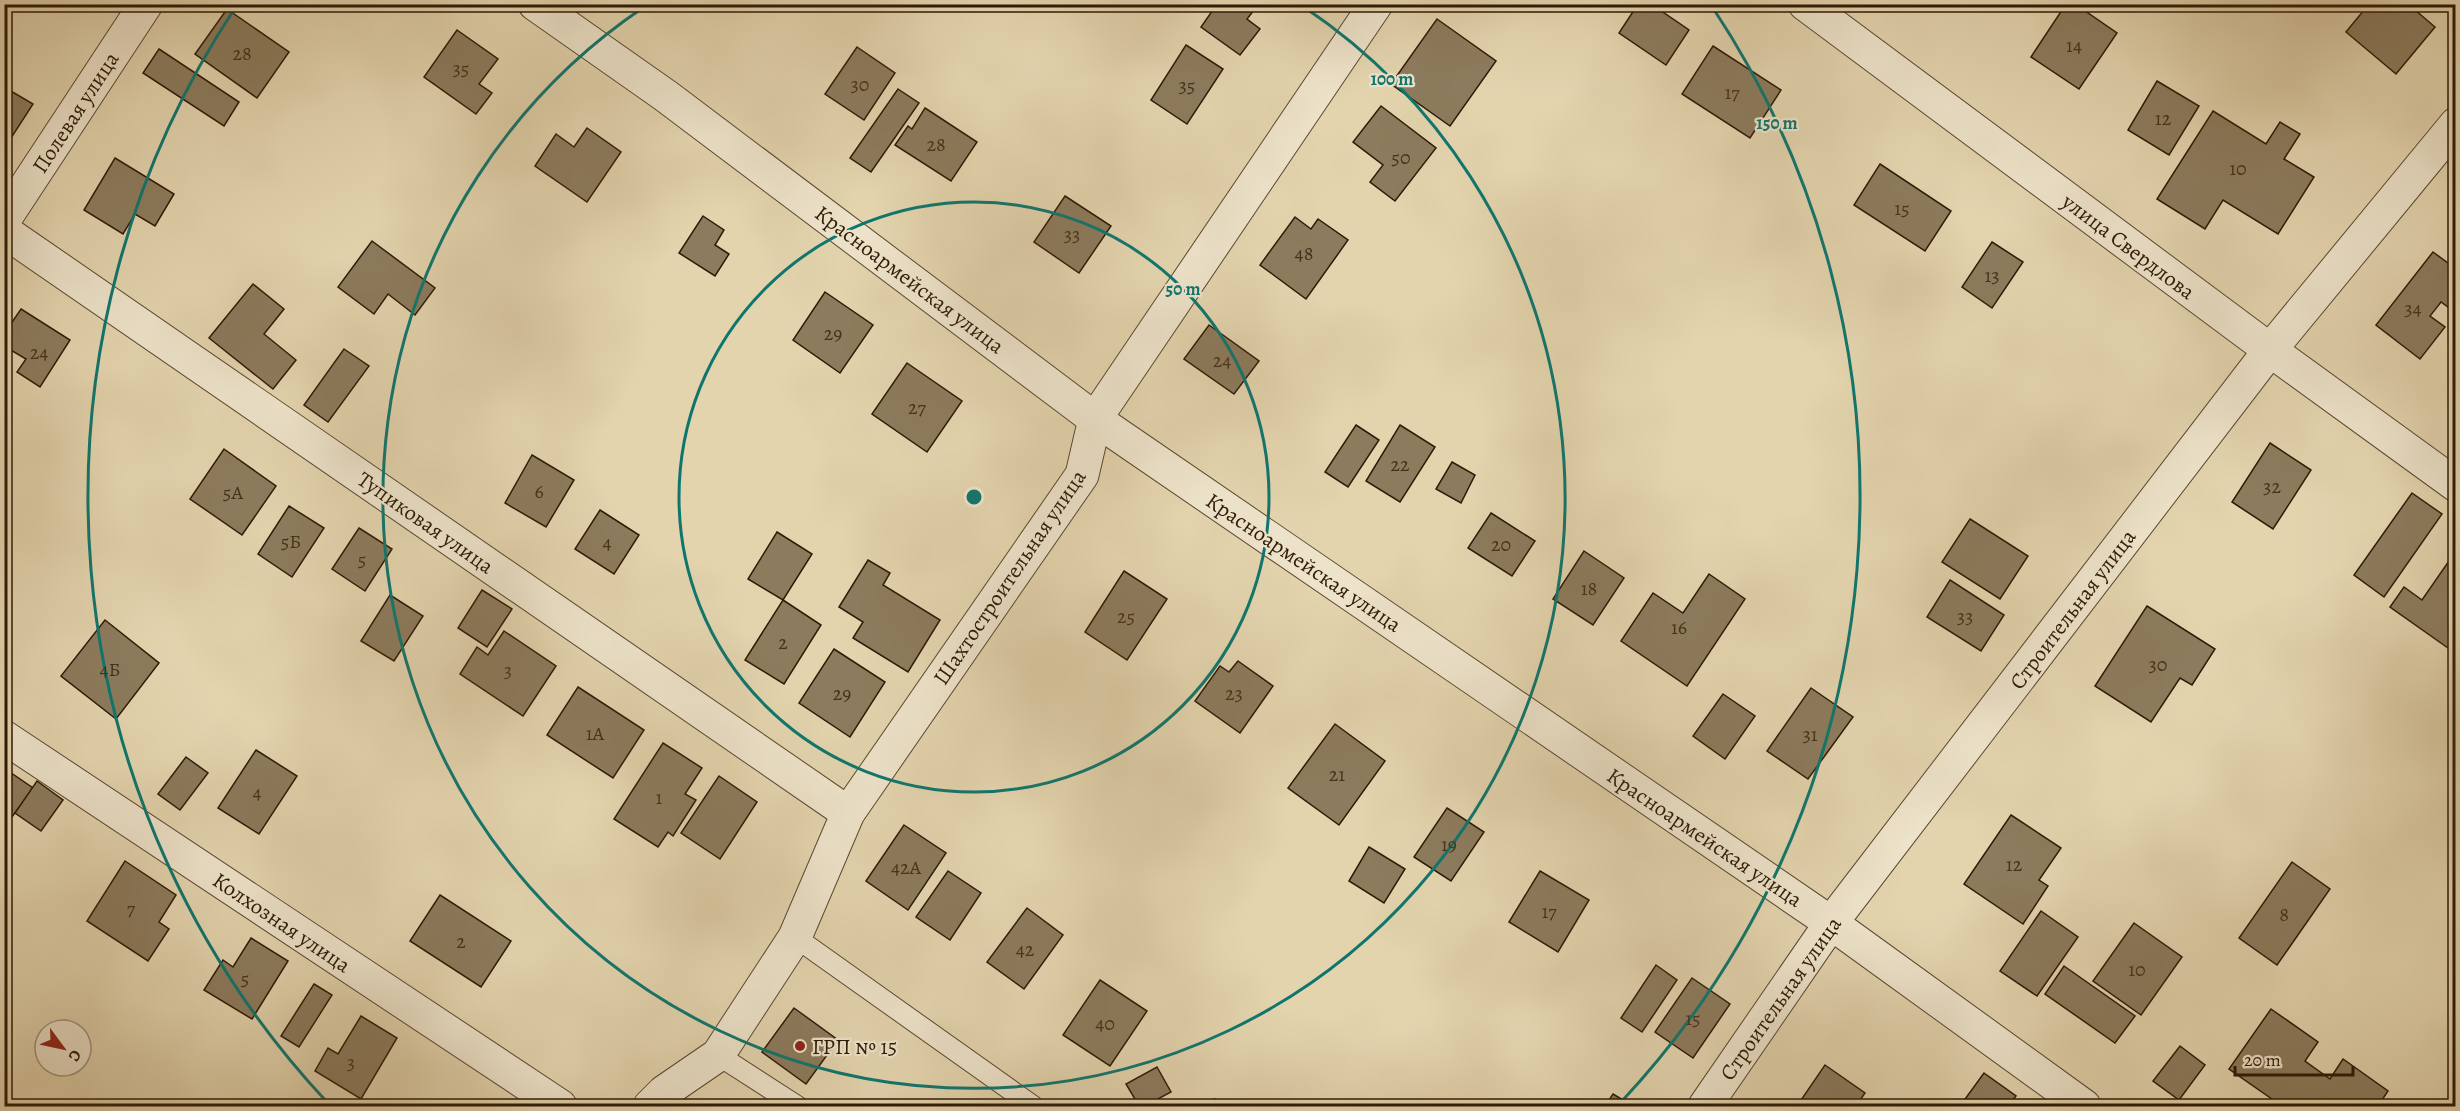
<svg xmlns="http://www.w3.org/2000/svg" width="2460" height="1111" viewBox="0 0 2460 1111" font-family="Alegreya,serif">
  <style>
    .building { fill: #8c7b5d; stroke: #2e1a06; stroke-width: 1.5 }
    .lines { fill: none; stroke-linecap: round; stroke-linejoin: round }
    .service-casing { stroke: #5b4830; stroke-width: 22 }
    .minor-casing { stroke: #5b4830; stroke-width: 35 }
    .service { stroke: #ede3ca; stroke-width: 20 }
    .minor { stroke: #ede3ca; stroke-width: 33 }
    .ring { fill: none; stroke: #0f766e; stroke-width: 3 }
    .poi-dot { fill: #8f2418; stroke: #ede3ca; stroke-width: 2 }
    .labels { text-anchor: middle; stroke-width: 4.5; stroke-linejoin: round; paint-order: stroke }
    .number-label { font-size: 20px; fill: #46321c }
    .street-label { font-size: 22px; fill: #2e1a06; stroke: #ede3ca }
    .poi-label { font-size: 22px; fill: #2e1a06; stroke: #ede3ca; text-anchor: start }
    .centre { fill: #0f766e; stroke: #ede3ca; stroke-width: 3 }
    .ring-label { font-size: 18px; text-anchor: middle; font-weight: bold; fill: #0f766e; stroke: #ede3ca; stroke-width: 4.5; stroke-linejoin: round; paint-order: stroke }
  </style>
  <rect width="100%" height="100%" fill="#e3d4ae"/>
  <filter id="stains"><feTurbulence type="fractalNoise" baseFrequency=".00333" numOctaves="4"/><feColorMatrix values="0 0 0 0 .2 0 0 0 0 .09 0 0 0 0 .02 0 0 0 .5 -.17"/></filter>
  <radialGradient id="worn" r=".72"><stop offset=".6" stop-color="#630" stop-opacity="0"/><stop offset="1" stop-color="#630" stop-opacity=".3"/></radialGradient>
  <!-- building -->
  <g class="building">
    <path d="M 1217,4 L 1258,5 L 1247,19 L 1260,29 L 1240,55 L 1201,27 Z"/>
    <path d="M 1638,4 L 1651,4 L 1689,30 L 1666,65 L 1619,33 Z"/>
    <path d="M 2066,4 L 2075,4 L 2117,33 L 2079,89 L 2031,57 Z"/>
    <path d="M 2369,4 L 2408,4 L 2435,27 L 2396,74 L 2346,32 Z"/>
    <path d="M 227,9 L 289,52 L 257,98 L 195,54 Z"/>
    <path d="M 1437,19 L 1496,61 L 1450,126 L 1391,84 Z"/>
    <path d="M 457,30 L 498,59 L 479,84 L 492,93 L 476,114 L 424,77 Z"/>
    <path d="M 1186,45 L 1223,69 L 1187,124 L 1151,100 Z"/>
    <path d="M 1713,46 L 1781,90 L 1750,138 L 1682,94 Z"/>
    <path d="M 857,47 L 895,73 L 864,120 L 825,94 Z"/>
    <path d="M 159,49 L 239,102 L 224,126 L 143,73 Z"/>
    <path d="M 2157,81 L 2199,106 L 2169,155 L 2128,130 Z"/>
    <path d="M 4,87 L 33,104 L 4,149 Z"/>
    <path d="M 898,89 L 919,103 L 871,172 L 850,158 Z"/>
    <path d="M 1381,106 L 1436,148 L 1395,201 L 1370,182 L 1383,165 L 1353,142 Z"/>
    <path d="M 925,108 L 977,142 L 951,181 L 895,145 L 908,126 L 912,129 Z"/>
    <path d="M 2213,111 L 2266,144 L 2280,122 L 2300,134 L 2284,159 L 2314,177 L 2278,234 L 2223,200 L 2205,229 L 2157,199 Z"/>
    <path d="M 587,128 L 621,152 L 587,202 L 535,166 L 556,134 L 574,147 Z"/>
    <path d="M 115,158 L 174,194 L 155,226 L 135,214 L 123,234 L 84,210 Z"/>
    <path d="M 1880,164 L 1951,211 L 1925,251 L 1854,205 Z"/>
    <path d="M 1065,196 L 1111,226 L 1079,273 L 1034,242 Z"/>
    <path d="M 703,216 L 724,230 L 715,245 L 729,254 L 715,276 L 679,253 Z"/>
    <path d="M 1295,217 L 1311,229 L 1318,219 L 1348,240 L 1306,299 L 1260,265 Z"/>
    <path d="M 372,241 L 435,288 L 415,315 L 388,294 L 374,314 L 338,287 Z"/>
    <path d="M 1992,242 L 2023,262 L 1992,308 L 1962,287 Z"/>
    <path d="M 2433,252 L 2456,269 L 2456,313 L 2441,302 L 2430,316 L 2445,327 L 2420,359 L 2376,325 Z"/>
    <path d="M 253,284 L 284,309 L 264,334 L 296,360 L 273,389 L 209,338 Z"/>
    <path d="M 825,292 L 873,325 L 840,373 L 793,340 Z"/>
    <path d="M 21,309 L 70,340 L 40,387 L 17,372 L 26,359 L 4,346 L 4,334 Z"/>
    <path d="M 1209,325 L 1259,361 L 1234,394 L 1184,359 Z"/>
    <path d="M 344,349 L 369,366 L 328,422 L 304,405 Z"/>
    <path d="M 907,363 L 962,401 L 927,452 L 872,414 Z"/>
    <path d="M 1356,425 L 1379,440 L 1348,487 L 1325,472 Z"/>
    <path d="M 1400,425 L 1435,447 L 1400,502 L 1366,481 Z"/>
    <path d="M 2270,443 L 2311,470 L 2273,529 L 2232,502 Z"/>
    <path d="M 224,449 L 276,486 L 242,535 L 190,499 Z"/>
    <path d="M 532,455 L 574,480 L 546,527 L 505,503 Z"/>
    <path d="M 1452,462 L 1475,475 L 1461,503 L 1436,489 Z"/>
    <path d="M 2412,493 L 2442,514 L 2384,597 L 2354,575 Z"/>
    <path d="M 289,506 L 324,528 L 292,577 L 258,554 Z"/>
    <path d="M 600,510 L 639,535 L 614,574 L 575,549 Z"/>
    <path d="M 1491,513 L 1535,541 L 1512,576 L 1468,548 Z"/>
    <path d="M 1970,519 L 2028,556 L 2000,599 L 1942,562 Z"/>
    <path d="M 359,528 L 392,549 L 365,591 L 332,569 Z"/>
    <path d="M 777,532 L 812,554 L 783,600 L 748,579 Z"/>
    <path d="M 1584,551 L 1624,578 L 1593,625 L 1553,599 Z"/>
    <path d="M 2451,558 L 2456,561 L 2456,637 L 2448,648 L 2390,607 L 2404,587 L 2422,600 Z"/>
    <path d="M 868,560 L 890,573 L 883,585 L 940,620 L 908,672 L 853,638 L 863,622 L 839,607 Z"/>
    <path d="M 1124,571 L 1167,599 L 1127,660 L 1085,632 Z"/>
    <path d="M 1709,574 L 1745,599 L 1687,686 L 1621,641 L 1653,593 L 1683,613 Z"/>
    <path d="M 1950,580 L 2004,615 L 1981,651 L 1927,617 Z"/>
    <path d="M 482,590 L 512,609 L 487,647 L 458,628 Z"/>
    <path d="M 390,595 L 423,616 L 394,661 L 361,641 Z"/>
    <path d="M 783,600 L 821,625 L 784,684 L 745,660 Z"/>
    <path d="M 2147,606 L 2215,649 L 2192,685 L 2180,678 L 2151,722 L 2095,686 Z"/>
    <path d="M 105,620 L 159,663 L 116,719 L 61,676 Z"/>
    <path d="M 504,631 L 556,666 L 523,716 L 460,674 L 477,647 L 488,655 Z"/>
    <path d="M 834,649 L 885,682 L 850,737 L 799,703 Z"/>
    <path d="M 1238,661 L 1273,686 L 1240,733 L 1195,701 L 1220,666 L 1229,672 Z"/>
    <path d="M 578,687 L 644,730 L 613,778 L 547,735 Z"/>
    <path d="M 1811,688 L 1853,717 L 1808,779 L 1767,751 Z"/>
    <path d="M 1723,694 L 1755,716 L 1725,759 L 1693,736 Z"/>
    <path d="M 1335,724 L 1385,761 L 1339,825 L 1288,788 Z"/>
    <path d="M 663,743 L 702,768 L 685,794 L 696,800 L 673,836 L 668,832 L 658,847 L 614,819 Z"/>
    <path d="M 256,750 L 297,776 L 259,834 L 218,808 Z"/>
    <path d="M 186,757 L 208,773 L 180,810 L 158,794 Z"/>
    <path d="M 4,768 L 33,788 L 4,828 Z"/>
    <path d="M 719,776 L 757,802 L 720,859 L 681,833 Z"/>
    <path d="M 37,781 L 63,800 L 41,831 L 15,813 Z"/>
    <path d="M 1447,808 L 1484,832 L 1451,881 L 1414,857 Z"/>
    <path d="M 2011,815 L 2061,848 L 2039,880 L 2048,886 L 2023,924 L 1964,884 Z"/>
    <path d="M 904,825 L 946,853 L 908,910 L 866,881 Z"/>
    <path d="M 1369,847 L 1405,869 L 1384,903 L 1349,881 Z"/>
    <path d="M 125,861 L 176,895 L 159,922 L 169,929 L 148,961 L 87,921 Z"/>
    <path d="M 2292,862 L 2330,889 L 2277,965 L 2239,938 Z"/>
    <path d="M 948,871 L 981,893 L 950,940 L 916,917 Z"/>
    <path d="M 1540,871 L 1589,900 L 1558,952 L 1509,922 Z"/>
    <path d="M 440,895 L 511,941 L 481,987 L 410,941 Z"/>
    <path d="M 1027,908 L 1063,935 L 1024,989 L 987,962 Z"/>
    <path d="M 2041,911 L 2078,937 L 2037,996 L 2000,971 Z"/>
    <path d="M 2134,923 L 2182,957 L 2141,1015 L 2093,981 Z"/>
    <path d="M 251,938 L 288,961 L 252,1019 L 204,990 L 223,960 L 233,967 Z"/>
    <path d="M 1656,965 L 1677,980 L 1642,1032 L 1621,1018 Z"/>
    <path d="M 2064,966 L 2135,1016 L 2115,1043 L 2045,994 Z"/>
    <path d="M 1692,978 L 1730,1004 L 1693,1058 L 1655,1032 Z"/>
    <path d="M 1100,980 L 1147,1011 L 1110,1066 L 1063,1035 Z"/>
    <path d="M 314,984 L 332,995 L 299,1047 L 281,1036 Z"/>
    <path d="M 794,1008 L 838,1040 L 806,1084 L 762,1052 Z"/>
    <path d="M 2271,1009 L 2318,1042 L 2305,1061 L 2330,1079 L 2343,1059 L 2388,1091 L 2378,1106 L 2282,1106 L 2229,1069 Z"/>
    <path d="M 361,1016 L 397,1038 L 361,1099 L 315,1071 L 328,1048 L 338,1054 Z"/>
    <path d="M 2180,1046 L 2205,1065 L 2179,1100 L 2153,1081 Z"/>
    <path d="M 1825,1065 L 1865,1093 L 1856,1106 L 1797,1106 Z"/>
    <path d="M 1157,1067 L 1171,1092 L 1145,1106 L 1139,1106 L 1126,1084 Z"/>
    <path d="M 1984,1073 L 2016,1096 L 2008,1106 L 1960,1106 Z"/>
    <path d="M 1613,1094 L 1633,1106 L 1605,1106 Z"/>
    <path d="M 1215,1099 L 1217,1106 L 1192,1106 Z"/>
  </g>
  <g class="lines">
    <defs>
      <g id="service">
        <path d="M 795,937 L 1033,1106"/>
        <path d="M 718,1055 L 797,1106"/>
      </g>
      <g id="minor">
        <path d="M 535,4 L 666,96 L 1095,419 L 1831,923 L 2084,1106"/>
        <path d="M 1805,4 L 2270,350 L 2456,485"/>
        <path d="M 4,220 L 146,4"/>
        <path d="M 4,231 L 848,813"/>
        <path d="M 4,737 L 560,1106"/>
        <path d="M 650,1106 L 664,1092 L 718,1055 L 795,937 L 848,813 L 1082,475 L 1095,419 L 1376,4"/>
        <path d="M 1705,1106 L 1831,923 L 2270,350 L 2456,124"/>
      </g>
    </defs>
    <!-- service casing -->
    <use href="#service" class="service-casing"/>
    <!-- minor casing -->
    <use href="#minor" class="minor-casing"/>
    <!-- service -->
    <use href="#service" class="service"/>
    <!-- minor -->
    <use href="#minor" class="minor"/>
  </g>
  <!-- distance rings -->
  <g class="ring">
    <circle cx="974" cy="497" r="295"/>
    <path d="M1304 7A591 591 0 1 1 644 7"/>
    <path d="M326 1101A886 886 0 0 1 235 8M1713 8A886 886 0 0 1 1622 1101"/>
  </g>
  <!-- markers -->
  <circle class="poi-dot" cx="800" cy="1046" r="6"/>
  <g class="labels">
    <!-- number labels -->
    <g class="number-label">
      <text x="2074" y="52">14</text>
      <text x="242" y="60">28</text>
      <text x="461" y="75">35</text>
      <text x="860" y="91">30</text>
      <text x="1187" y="92">35</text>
      <text x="1732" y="99">17</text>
      <text x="2163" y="125">12</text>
      <text x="936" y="151">28</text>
      <text x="1401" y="164">50</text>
      <text x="2238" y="175">10</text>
      <text x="1902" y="215">15</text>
      <text x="1072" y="241">33</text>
      <text x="1304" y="260">48</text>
      <text x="1992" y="282">13</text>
      <text x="2413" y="315">34</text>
      <text x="833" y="340">29</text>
      <text x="39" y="359">24</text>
      <text x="1222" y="367">24</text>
      <text x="917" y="414">27</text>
      <text x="1400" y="471">22</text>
      <text x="2272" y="493">32</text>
      <text x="539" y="498">6</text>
      <text x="233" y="499">5А</text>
      <text x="291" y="548">5Б</text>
      <text x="607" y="549">4</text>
      <text x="1501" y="551">20</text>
      <text x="362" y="566">5</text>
      <text x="1589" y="595">18</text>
      <text x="1126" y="623">25</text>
      <text x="1965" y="623">33</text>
      <text x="1679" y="634">16</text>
      <text x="783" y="649">2</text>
      <text x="2158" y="671">30</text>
      <text x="110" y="676">4Б</text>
      <text x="508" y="677">3</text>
      <text x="842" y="700">29</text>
      <text x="1234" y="700">23</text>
      <text x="595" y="740">1А</text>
      <text x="1810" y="741">31</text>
      <text x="1337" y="781">21</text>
      <text x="257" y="799">4</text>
      <text x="659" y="804">1</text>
      <text x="1449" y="851">19</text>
      <text x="2014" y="871">12</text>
      <text x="906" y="874">42А</text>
      <text x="131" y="915">7</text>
      <text x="1549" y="918">17</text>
      <text x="2284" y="921">8</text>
      <text x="461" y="948">2</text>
      <text x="1025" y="956">42</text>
      <text x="2137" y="976">10</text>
      <text x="245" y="985">5</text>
      <text x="1693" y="1025">15</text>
      <text x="1105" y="1030">40</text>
      <text x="351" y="1069">3</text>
    </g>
    <!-- street labels -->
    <g class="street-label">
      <text transform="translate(75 112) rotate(-57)" y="8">Полевая улица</text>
      <text transform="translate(2129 246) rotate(37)" y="8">улица Свердлова</text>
      <text transform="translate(910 279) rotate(37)" y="8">Красноармейская улица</text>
      <text transform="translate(426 522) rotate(35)" y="8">Тупиковая улица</text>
      <text transform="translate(1304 562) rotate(34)" y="8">Красноармейская улица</text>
      <text transform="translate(1009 577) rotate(-56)" y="8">Шахтостроительная улица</text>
      <text transform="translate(2072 609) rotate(-53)" y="8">Строительная улица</text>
      <text transform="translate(1705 837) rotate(34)" y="8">Красноармейская улица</text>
      <text transform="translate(282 922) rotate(34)" y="8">Колхозная улица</text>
      <text transform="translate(1780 998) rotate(-55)" y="8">Строительная улица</text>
    </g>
    <!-- poi labels -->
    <g class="poi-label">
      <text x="812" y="1054">ГРП № 15</text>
    </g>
  </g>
  <circle cx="974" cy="497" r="9" class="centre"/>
  <g class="ring-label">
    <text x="1392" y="85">100 m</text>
    <text x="1777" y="129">150 m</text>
    <text x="1183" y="295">50 m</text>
  </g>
  <!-- margin -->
  <rect width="2460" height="1111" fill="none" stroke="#e3d4ae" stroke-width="24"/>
  <rect x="6" y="6" width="2448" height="1099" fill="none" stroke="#2e1a06" stroke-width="3"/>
  <rect x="12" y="12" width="2436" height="1087" fill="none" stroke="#2e1a06" stroke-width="1.5"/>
  <!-- north arrow -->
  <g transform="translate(63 1048) rotate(123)"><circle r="28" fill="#ede3ca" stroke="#a1937c" stroke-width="1.5"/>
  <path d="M0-4.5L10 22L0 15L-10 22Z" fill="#8f2418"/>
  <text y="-9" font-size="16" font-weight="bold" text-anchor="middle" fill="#2e1a06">С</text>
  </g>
  <!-- scale -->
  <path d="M2235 1066v9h118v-9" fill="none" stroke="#2e1a06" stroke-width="3"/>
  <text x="2244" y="1066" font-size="18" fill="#2e1a06" stroke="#ede3ca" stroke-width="4.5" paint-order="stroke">20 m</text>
  <rect width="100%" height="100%" filter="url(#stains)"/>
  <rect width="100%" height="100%" fill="url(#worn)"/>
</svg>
